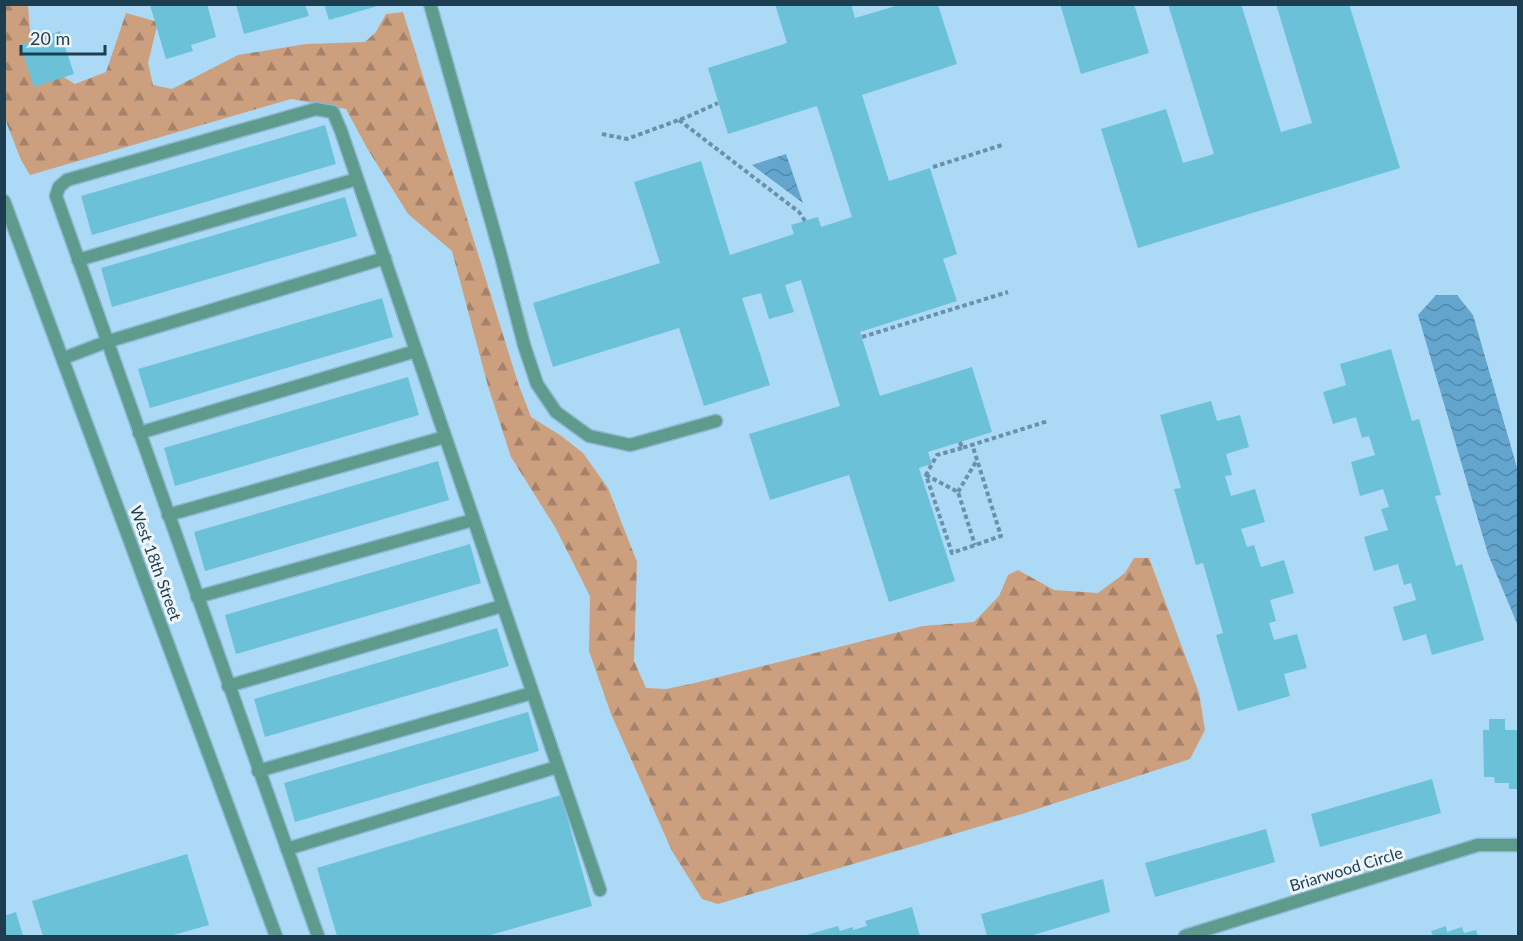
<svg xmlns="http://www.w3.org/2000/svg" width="1523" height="941" viewBox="0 0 1523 941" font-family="Lato,sans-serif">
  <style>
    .forest { fill: url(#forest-firs) }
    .water { fill: url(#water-waves) }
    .building { fill: #6ac1d8 }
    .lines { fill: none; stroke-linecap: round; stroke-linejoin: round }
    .service-casing { stroke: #8db8d2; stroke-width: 15 }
    .minor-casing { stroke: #8db8d2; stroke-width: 15 }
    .tertiary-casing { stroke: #8db8d2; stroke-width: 15 }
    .path { stroke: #6a91a9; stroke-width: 4; stroke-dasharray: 4.5 3; stroke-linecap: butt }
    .service { stroke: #5e9b8c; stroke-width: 12 }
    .minor { stroke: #5e9b8c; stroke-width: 12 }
    .tertiary { stroke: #5e9b8c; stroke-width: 12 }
    .labels { text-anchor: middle; stroke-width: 6; stroke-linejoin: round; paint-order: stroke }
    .street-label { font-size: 16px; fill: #1d3e51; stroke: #edf5f9 }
  </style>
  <defs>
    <pattern id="forest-firs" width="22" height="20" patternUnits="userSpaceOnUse" patternTransform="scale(1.5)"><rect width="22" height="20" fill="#cc9f7f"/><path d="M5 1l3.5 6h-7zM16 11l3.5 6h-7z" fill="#a5836a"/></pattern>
    <pattern id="water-waves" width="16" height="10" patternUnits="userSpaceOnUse" patternTransform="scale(1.5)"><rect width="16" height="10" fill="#63a5cd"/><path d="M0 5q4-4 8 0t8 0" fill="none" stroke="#5188a9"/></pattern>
  </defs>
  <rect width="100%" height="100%" fill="#acdaf6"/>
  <!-- forest -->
  <path class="forest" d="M 15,4 L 28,5 L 30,31 L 41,63 L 75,84 L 106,72 L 126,13 L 158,22 L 148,63 L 153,85 L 172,89 L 238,55 L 306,44 L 365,42 L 376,32 L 386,14 L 403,12 L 518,383 L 531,417 L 560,435 L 583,453 L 608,488 L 637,562 L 634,661 L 646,688 L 666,689 L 695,683 L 923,626 L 974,622 L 999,596 L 1008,575 L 1018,570 L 1054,590 L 1098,593 L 1125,573 L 1134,558 L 1149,558 L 1199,693 L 1205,730 L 1190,759 L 1025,813 L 718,904 L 702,899 L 672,851 L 611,714 L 589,651 L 590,596 L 555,527 L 511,457 L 488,386 L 452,251 L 408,214 L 367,148 L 346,109 L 291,99 L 30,175 L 21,160 L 5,119 L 5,6 Z"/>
  <!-- water -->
  <g class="water">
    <path d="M 786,154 L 803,203 L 752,165 Z"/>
    <path d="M 1436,295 L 1457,295 L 1473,315 L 1518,471 L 1518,626 L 1488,554 L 1418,315 Z"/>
  </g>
  <!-- building -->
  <g class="building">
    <path d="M 207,4 L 216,37 L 191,45 L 193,51 L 166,59 L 150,5 Z"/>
    <path d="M 236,4 L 305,4 L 309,16 L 244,34 Z"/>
    <path d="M 324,4 L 381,4 L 381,5 L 329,20 Z"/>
    <path d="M 775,4 L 851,4 L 855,18 L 899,5 L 938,5 L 957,64 L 862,95 L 889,181 L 930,168 L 957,254 L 943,259 L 957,301 L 860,332 L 880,396 L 972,367 L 992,432 L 928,452 L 932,464 L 919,468 L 955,581 L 889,602 L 849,475 L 770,500 L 749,434 L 840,406 L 801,280 L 785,285 L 794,312 L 769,319 L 761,293 L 742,298 L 770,385 L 704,406 L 679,328 L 553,367 L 533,303 L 660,263 L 634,182 L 701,161 L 730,255 L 794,234 L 791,225 L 818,217 L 821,227 L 852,217 L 817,106 L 728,134 L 708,68 L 787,43 Z"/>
    <path d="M 1060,4 L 1134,4 L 1149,53 L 1081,74 Z"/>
    <path d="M 1168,4 L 1241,4 L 1281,132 L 1312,123 L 1276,4 L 1349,4 L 1400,168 L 1138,248 L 1101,129 L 1166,109 L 1183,163 L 1214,154 Z"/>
    <path d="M 60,31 L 74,74 L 34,87 L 20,45 Z"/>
    <path d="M 325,125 L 336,164 L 92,235 L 81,196 Z"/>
    <path d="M 345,197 L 357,236 L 112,307 L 101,268 Z"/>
    <path d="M 382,298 L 393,337 L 150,408 L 138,369 Z"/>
    <path d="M 1391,349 L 1412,421 L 1419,419 L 1441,495 L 1435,496 L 1456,566 L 1462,564 L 1484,640 L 1432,655 L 1426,634 L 1403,641 L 1393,607 L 1416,600 L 1411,583 L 1404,585 L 1398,564 L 1374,571 L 1364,537 L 1388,530 L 1381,509 L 1389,507 L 1383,489 L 1360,496 L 1351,462 L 1375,455 L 1369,436 L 1362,438 L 1356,417 L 1333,424 L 1323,392 L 1346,385 L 1340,364 Z"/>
    <path d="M 408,377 L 419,415 L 175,486 L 164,448 Z"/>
    <path d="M 1211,401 L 1217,421 L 1240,415 L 1249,447 L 1226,454 L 1232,475 L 1225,476 L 1231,496 L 1255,489 L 1265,522 L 1241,529 L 1247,547 L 1254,545 L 1261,567 L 1284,560 L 1294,593 L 1270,600 L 1276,621 L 1269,623 L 1274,640 L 1297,634 L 1307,668 L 1284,674 L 1290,696 L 1238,711 L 1216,635 L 1223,633 L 1203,563 L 1196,565 L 1174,489 L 1181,488 L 1160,415 Z"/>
    <path d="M 438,461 L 449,500 L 205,571 L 194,532 Z"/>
    <path d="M 470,544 L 481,583 L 236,654 L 225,615 Z"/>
    <path d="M 497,628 L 509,666 L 265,737 L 254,699 Z"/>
    <path d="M 528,712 L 539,751 L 295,822 L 284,783 Z"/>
    <path d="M 1489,719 L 1505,719 L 1505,730 L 1518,730 L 1518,789 L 1509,789 L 1509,783 L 1495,783 L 1494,777 L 1484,777 L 1483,730 L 1489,730 Z"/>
    <path d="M 1432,779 L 1441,813 L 1320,847 L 1311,814 Z"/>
    <path d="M 561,795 L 592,906 L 487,936 L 337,936 L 317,868 Z"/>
    <path d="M 1266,829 L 1275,862 L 1155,897 L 1145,863 Z"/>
    <path d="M 187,854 L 209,925 L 170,936 L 43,936 L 32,901 Z"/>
    <path d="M 1103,879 L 1110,912 L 1030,936 L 987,936 L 981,914 Z"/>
    <path d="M 912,907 L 920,936 L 803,936 L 838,926 L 840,931 L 853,927 L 853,930 L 867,926 L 865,921 Z"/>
    <path d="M 16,912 L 23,936 L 4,936 L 4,916 Z"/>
    <path d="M 1446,926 L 1447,932 L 1462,927 L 1464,933 L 1476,930 L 1478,936 L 1433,936 L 1431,931 Z"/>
  </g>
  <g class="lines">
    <defs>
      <g id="service">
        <path d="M 430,4 L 501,256 L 524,345 L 537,384 L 556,412 L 589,436 L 630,445 L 716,421"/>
        <path d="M 78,260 L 357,179"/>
        <path d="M 64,358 L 106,342 L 385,258"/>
        <path d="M 139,433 L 416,351"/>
        <path d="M 168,515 L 445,437"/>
        <path d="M 197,597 L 473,520"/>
        <path d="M 228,686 L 502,606"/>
        <path d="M 258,771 L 532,693"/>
        <path d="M 287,849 L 557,767"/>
        <path d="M 318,936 L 56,196 L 59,187 L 67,180 L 316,109 L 333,112 L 341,131 L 600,890"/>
      </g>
      <path id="minor" d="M 1185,936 L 1478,845 L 1518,845"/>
      <path id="tertiary" d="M 4,201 L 276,936"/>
    </defs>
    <!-- service casing -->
    <use href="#service" class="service-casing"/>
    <!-- minor casing -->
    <use href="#minor" class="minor-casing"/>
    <!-- tertiary casing -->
    <use href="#tertiary" class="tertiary-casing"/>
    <!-- path -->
    <g class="path">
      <path d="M 679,120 L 799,212 L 805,221"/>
      <path d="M 602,134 L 627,139 L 687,117 L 718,103"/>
      <path d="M 933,167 L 1002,145"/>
      <path d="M 862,337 L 1008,292"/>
      <path d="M 960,442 L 962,448 L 1048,421"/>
      <path d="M 962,448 L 937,455 L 926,475 L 952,553 L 1001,536 L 972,444"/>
      <path d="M 926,475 L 958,492 L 975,545"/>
      <path d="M 958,492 L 977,460"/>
    </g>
    <!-- service -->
    <use href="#service" class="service"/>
    <!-- minor -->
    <use href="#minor" class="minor"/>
    <!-- tertiary -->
    <use href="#tertiary" class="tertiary"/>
  </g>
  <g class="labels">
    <!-- street labels -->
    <g class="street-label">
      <text transform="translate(156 563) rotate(70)" y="6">West 18th Street</text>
      <text transform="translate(1346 869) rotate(-17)" y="6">Briarwood Circle</text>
    </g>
  </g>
  <!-- border -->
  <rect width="1523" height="941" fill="none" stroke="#1d3e51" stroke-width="12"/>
  <!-- scale -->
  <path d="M21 45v9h84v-9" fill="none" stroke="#1d3e51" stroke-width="3"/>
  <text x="30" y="45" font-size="18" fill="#1d3e51" stroke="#edf5f9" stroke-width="4.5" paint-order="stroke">20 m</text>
</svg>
